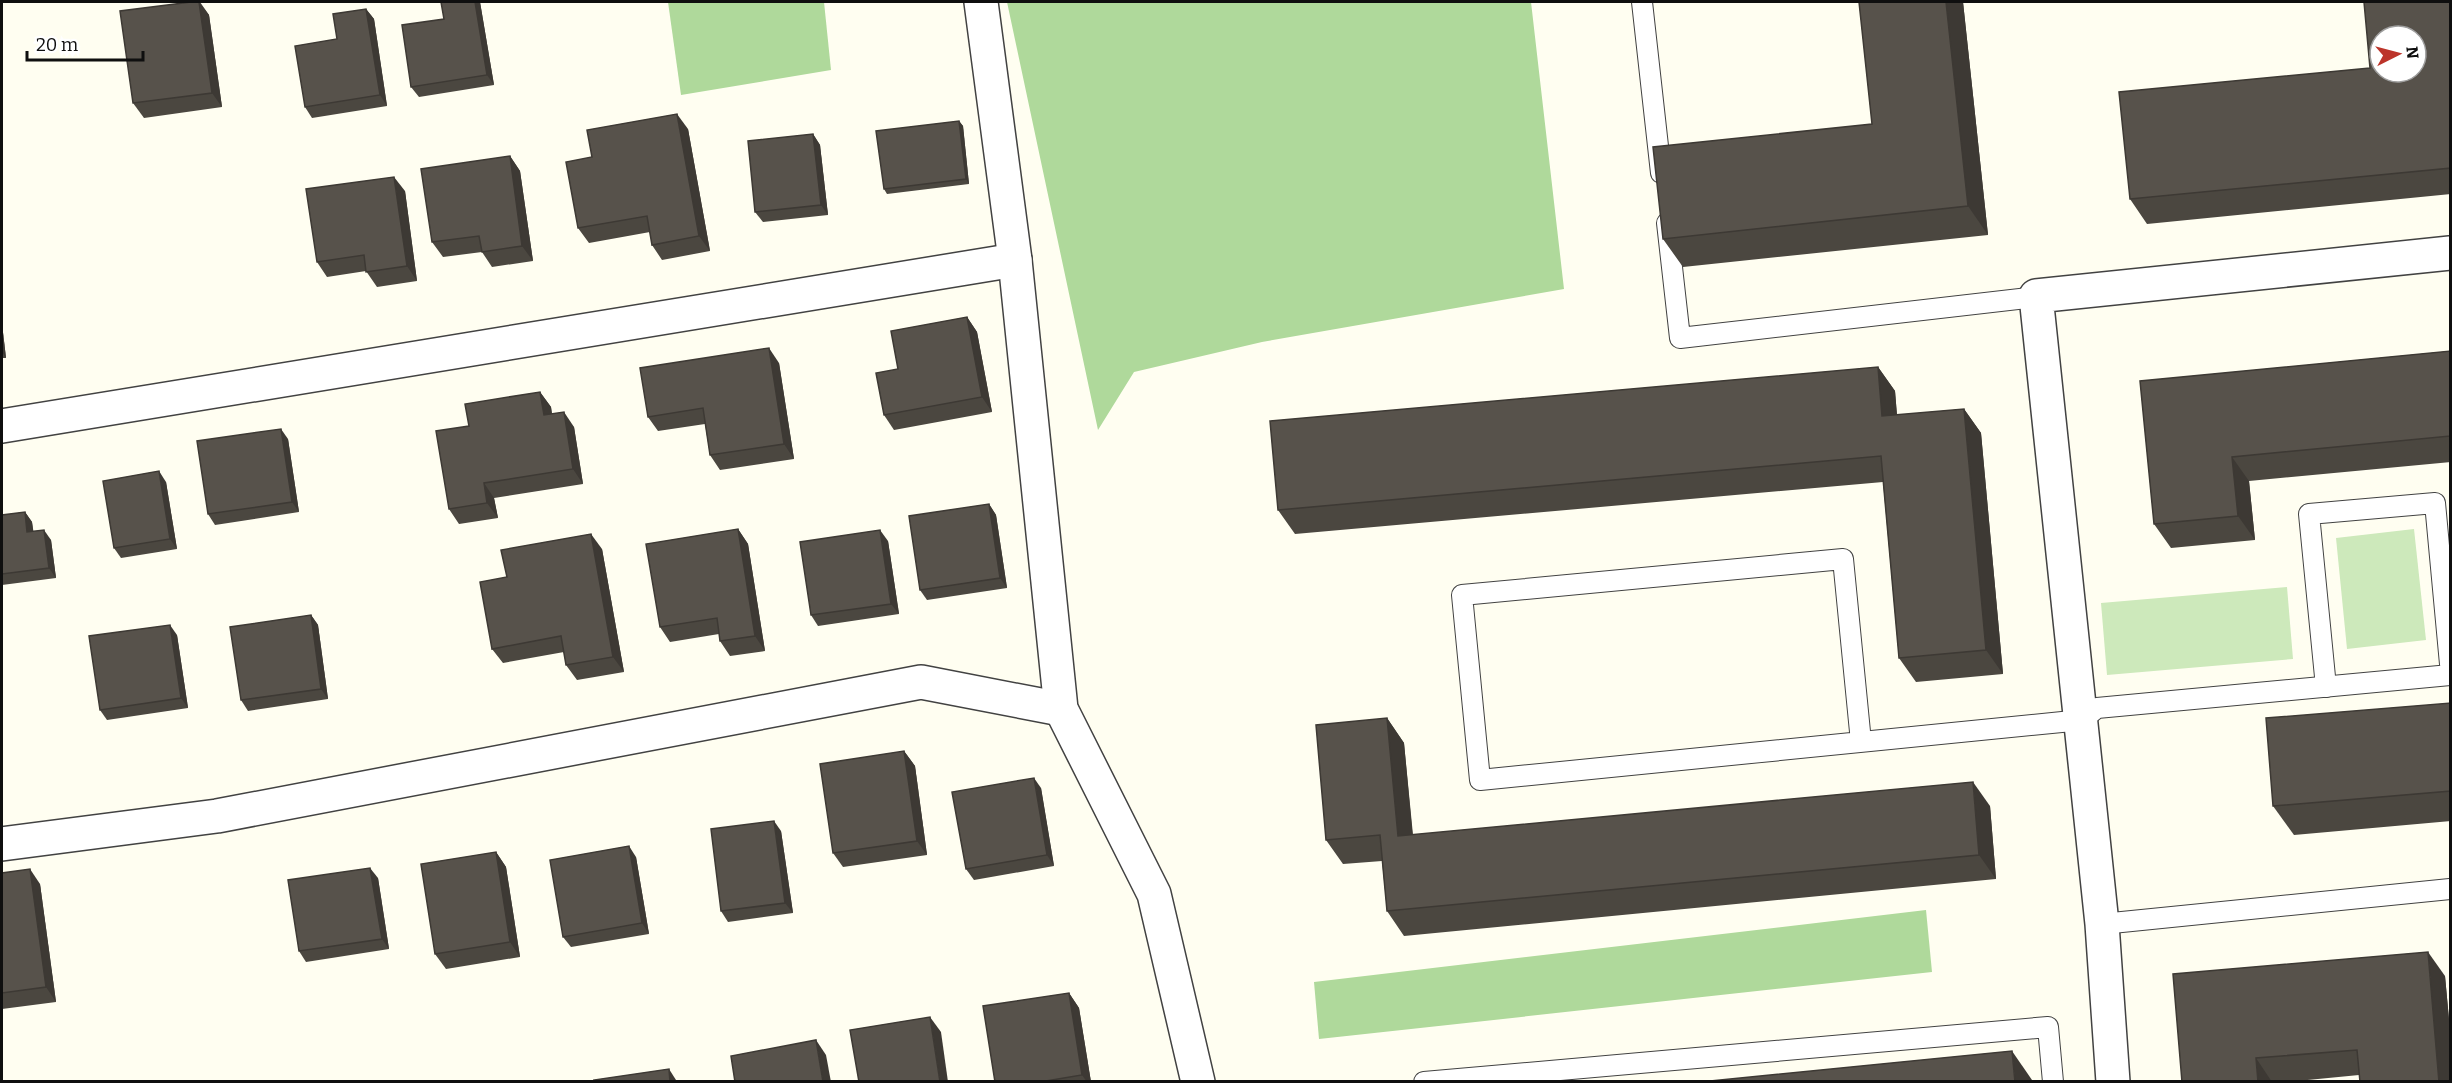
<svg xmlns="http://www.w3.org/2000/svg" width="2452" height="1083" viewBox="0 0 2452 1083" font-family="Bitter,serif">
  <style>
    .green { fill: #cde9bb }
    .forest { fill: #afd99b }
    .lines { fill: none; stroke-linecap: round; stroke-linejoin: round }
    .service-casing { stroke: #424242; stroke-width: 22 }
    .minor-casing { stroke: #424242; stroke-width: 36 }
    .service { stroke: #fff; stroke-width: 20 }
    .minor { stroke: #fff; stroke-width: 33 }
    .wall { fill: #4b4740 }
    .shaded-wall { fill: #3d3934 }
    .building { fill: #57524b; stroke: #3d3934; stroke-width: 1.5; fill-rule: evenodd }
  </style>
  <rect width="100%" height="100%" fill="#fffef1"/>
  <!-- green -->
  <g class="green">
    <path d="M 2414,529 L 2426,640 L 2347,649 L 2336,538 Z"/>
    <path d="M 2287,587 L 2293,659 L 2107,675 L 2101,603 Z"/>
  </g>
  <!-- forest -->
  <g class="forest">
    <path d="M 668,2 L 824,2 L 831,70 L 681,95 Z"/>
    <path d="M 1007,2 L 1531,2 L 1564,289 L 1262,342 L 1134,372 L 1098,430 Z"/>
    <path d="M 1926,910 L 1932,972 L 1319,1039 L 1314,982 Z"/>
  </g>
  <g class="lines">
    <defs>
      <g id="service">
        <path d="M 1642,2 L 1661,173"/>
        <path d="M 1667,223 L 1680,338 L 2036,297"/>
        <path d="M 2326,687 L 2309,514 L 2435,503 L 2450,664"/>
        <path d="M 1861,742 L 1843,559 L 1462,595 L 1480,780 L 2082,720 L 2097,708 L 2450,675"/>
        <path d="M 2102,924 L 2450,889"/>
        <path d="M 1424,1082 L 2048,1027 L 2053,1082"/>
      </g>
      <g id="minor">
        <path d="M 981,2 L 1015,260 L 1061,709 L 1154,894 L 1198,1082"/>
        <path d="M 2,426 L 1015,260"/>
        <path d="M 2,844 L 217,816 L 921,682 L 1061,709"/>
        <path d="M 2113,1082 L 2102,924 L 2036,296 L 2450,253"/>
      </g>
    </defs>
    <!-- service casing -->
    <use href="#service" class="service-casing"/>
    <!-- minor casing -->
    <use href="#minor" class="minor-casing"/>
    <!-- service -->
    <use href="#service" class="service"/>
    <!-- minor -->
    <use href="#minor" class="minor"/>
  </g>
  <!-- wall -->
  <g class="wall">
    <path d="M 191,2 L 200,2 L 209,15 L 222,107 L 144,118 L 133,103 Z"/>
    <path d="M 441,2 L 480,2 L 494,85 L 419,97 L 411,87 L 444,19 Z"/>
    <path d="M 1859,2 L 1963,2 L 1988,235 L 1683,267 L 1663,239 L 1872,124 Z"/>
    <path d="M 2451,2 L 2451,194 L 2147,224 L 2130,199 L 2370,68 Z"/>
    <path d="M 366,9 L 374,19 L 387,106 L 312,118 L 305,107 L 337,39 Z"/>
    <path d="M 959,121 L 963,126 L 969,184 L 887,194 L 884,189 Z"/>
    <path d="M 688,129 L 710,251 L 662,260 L 652,245 L 650,232 L 589,243 L 578,228 L 592,157 Z"/>
    <path d="M 813,134 L 820,145 L 828,215 L 763,222 L 755,212 Z"/>
    <path d="M 510,156 L 520,171 L 533,261 L 492,267 L 482,252 L 443,257 L 432,242 Z"/>
    <path d="M 405,191 L 417,281 L 377,287 L 366,271 L 327,277 L 317,262 Z"/>
    <path d="M 967,317 L 977,332 L 992,412 L 894,430 L 884,415 L 898,369 Z"/>
    <path d="M 2,324 L 6,358 L 2,358 Z"/>
    <path d="M 2451,351 L 2451,462 L 2249,481 L 2255,540 L 2171,548 L 2154,524 L 2140,381 Z"/>
    <path d="M 779,363 L 794,459 L 720,470 L 710,455 L 705,424 L 658,431 L 648,417 Z"/>
    <path d="M 1878,367 L 1895,391 L 1897,415 L 1964,409 L 1981,433 L 2003,674 L 1916,682 L 1899,658 L 1883,482 L 1295,534 L 1278,510 Z"/>
    <path d="M 540,392 L 551,407 L 552,414 L 574,427 L 583,484 L 494,498 L 498,518 L 459,524 L 449,509 L 469,426 Z"/>
    <path d="M 288,439 L 299,512 L 215,525 L 208,514 Z"/>
    <path d="M 166,482 L 177,549 L 121,558 L 114,548 Z"/>
    <path d="M 989,504 L 996,515 L 1007,588 L 927,600 L 920,590 Z"/>
    <path d="M 25,512 L 32,522 L 33,531 L 51,540 L 56,578 L 2,585 L 2,515 Z"/>
    <path d="M 738,529 L 748,544 L 765,651 L 730,656 L 720,641 L 719,634 L 670,642 L 660,627 Z"/>
    <path d="M 888,541 L 899,614 L 818,626 L 811,615 Z"/>
    <path d="M 602,549 L 624,672 L 577,680 L 566,665 L 564,652 L 503,663 L 492,649 L 507,577 Z"/>
    <path d="M 311,615 L 318,625 L 328,699 L 248,711 L 241,700 Z"/>
    <path d="M 177,635 L 188,708 L 107,720 L 100,710 Z"/>
    <path d="M 2451,703 L 2451,821 L 2294,835 L 2273,806 Z"/>
    <path d="M 1387,718 L 1404,743 L 1413,835 L 1990,806 L 1996,879 L 1404,936 L 1387,911 L 1382,861 L 1343,864 L 1326,840 Z"/>
    <path d="M 904,751 L 915,766 L 927,855 L 843,867 L 833,853 Z"/>
    <path d="M 1041,788 L 1054,866 L 974,880 L 966,869 Z"/>
    <path d="M 781,831 L 793,913 L 728,922 L 721,911 Z"/>
    <path d="M 496,852 L 506,867 L 520,957 L 446,969 L 435,954 Z"/>
    <path d="M 636,857 L 649,934 L 571,947 L 563,937 Z"/>
    <path d="M 2,873 L 40,884 L 56,1002 L 2,1009 Z"/>
    <path d="M 378,878 L 389,949 L 306,962 L 299,951 Z"/>
    <path d="M 2445,976 L 2451,1041 L 2451,1082 L 2359,1075 L 2287,1082 L 2182,1082 Z"/>
    <path d="M 1069,993 L 1079,1008 L 1091,1082 L 995,1082 Z"/>
  </g>
  <!-- shaded-wall -->
  <g class="shaded-wall">
    <path d="M 199,2 L 209,15 L 222,107 L 212,93 Z"/>
    <path d="M 475,2 L 480,2 L 494,85 L 487,75 Z"/>
    <path d="M 1946,2 L 1963,2 L 1988,235 L 1968,206 Z"/>
    <path d="M 366,9 L 374,19 L 387,106 L 380,95 Z"/>
    <path d="M 677,114 L 688,129 L 710,251 L 699,236 Z"/>
    <path d="M 959,121 L 963,126 L 969,184 L 966,179 Z"/>
    <path d="M 813,134 L 820,145 L 828,215 L 821,205 Z"/>
    <path d="M 510,156 L 520,171 L 533,261 L 522,246 Z"/>
    <path d="M 394,177 L 405,191 L 417,281 L 407,266 Z"/>
    <path d="M 967,317 L 977,332 L 992,412 L 982,397 Z"/>
    <path d="M 2,324 L 6,358 L 2,352 Z"/>
    <path d="M 769,348 L 779,363 L 794,459 L 784,444 Z"/>
    <path d="M 1878,367 L 1895,391 L 1899,441 L 1882,416 Z"/>
    <path d="M 540,392 L 551,407 L 554,430 L 544,415 Z"/>
    <path d="M 1964,409 L 1981,433 L 2003,674 L 1986,650 Z"/>
    <path d="M 564,412 L 574,427 L 583,484 L 573,469 Z"/>
    <path d="M 281,429 L 288,439 L 299,512 L 292,502 Z"/>
    <path d="M 2232,457 L 2249,481 L 2255,540 L 2238,516 Z"/>
    <path d="M 159,471 L 166,482 L 177,549 L 170,539 Z"/>
    <path d="M 484,483 L 494,498 L 498,518 L 487,503 Z"/>
    <path d="M 989,504 L 996,515 L 1007,588 L 1000,578 Z"/>
    <path d="M 25,512 L 32,522 L 35,542 L 27,532 Z"/>
    <path d="M 738,529 L 748,544 L 765,651 L 755,636 Z"/>
    <path d="M 44,530 L 51,540 L 56,578 L 49,568 Z"/>
    <path d="M 880,530 L 888,541 L 899,614 L 891,604 Z"/>
    <path d="M 591,534 L 602,549 L 624,672 L 613,657 Z"/>
    <path d="M 311,615 L 318,625 L 328,699 L 321,689 Z"/>
    <path d="M 170,625 L 177,635 L 188,708 L 181,698 Z"/>
    <path d="M 1387,718 L 1404,743 L 1415,861 L 1398,836 Z"/>
    <path d="M 904,751 L 915,766 L 927,855 L 917,841 Z"/>
    <path d="M 1034,778 L 1041,788 L 1054,866 L 1047,855 Z"/>
    <path d="M 1973,782 L 1990,806 L 1996,879 L 1979,855 Z"/>
    <path d="M 774,821 L 781,831 L 793,913 L 785,903 Z"/>
    <path d="M 629,846 L 636,857 L 649,934 L 642,923 Z"/>
    <path d="M 496,852 L 506,867 L 520,957 L 510,942 Z"/>
    <path d="M 370,868 L 378,878 L 389,949 L 382,939 Z"/>
    <path d="M 30,869 L 40,884 L 56,1002 L 46,987 Z"/>
    <path d="M 2428,952 L 2445,976 L 2451,1041 L 2451,1082 L 2439,1082 Z"/>
    <path d="M 1069,993 L 1079,1008 L 1091,1082 L 1087,1082 L 1082,1075 Z"/>
    <path d="M 930,1017 L 941,1032 L 948,1082 L 940,1082 Z"/>
    <path d="M 816,1040 L 826,1055 L 831,1082 L 823,1082 Z"/>
    <path d="M 2012,1051 L 2032,1080 L 2032,1082 L 2015,1082 Z"/>
    <path d="M 2256,1058 L 2272,1082 L 2258,1082 Z"/>
    <path d="M 669,1069 L 676,1080 L 676,1082 L 670,1082 Z"/>
  </g>
  <!-- building -->
  <g class="building">
    <path d="M 191,2 L 199,2 L 212,93 L 133,103 L 120,11 Z"/>
    <path d="M 441,2 L 475,2 L 487,75 L 411,87 L 402,25 L 444,19 Z"/>
    <path d="M 1859,2 L 1946,2 L 1968,206 L 1663,239 L 1653,147 L 1872,124 Z"/>
    <path d="M 2364,2 L 2451,2 L 2451,168 L 2130,199 L 2119,92 L 2370,68 ZM 2380,36 L 2416,36 L 2416,72 L 2380,72 Z"/>
    <path d="M 366,9 L 380,95 L 305,107 L 295,46 L 337,39 L 333,14 Z"/>
    <path d="M 677,114 L 699,236 L 652,245 L 647,216 L 578,228 L 566,162 L 592,157 L 587,130 Z"/>
    <path d="M 959,121 L 966,179 L 884,189 L 876,131 Z"/>
    <path d="M 813,134 L 821,205 L 755,212 L 748,141 Z"/>
    <path d="M 510,156 L 522,246 L 482,252 L 479,236 L 432,242 L 421,169 Z"/>
    <path d="M 394,177 L 407,266 L 366,272 L 364,255 L 317,262 L 306,189 Z"/>
    <path d="M 967,317 L 982,397 L 884,415 L 876,373 L 898,369 L 891,331 Z"/>
    <path d="M 769,348 L 784,444 L 710,455 L 703,408 L 648,417 L 640,368 Z"/>
    <path d="M 2451,351 L 2451,441 L 2450,436 L 2232,457 L 2238,516 L 2154,524 L 2140,381 Z"/>
    <path d="M 1878,367 L 1882,416 L 1964,409 L 1986,650 L 1899,658 L 1881,456 L 1278,510 L 1270,421 Z"/>
    <path d="M 540,392 L 544,415 L 564,412 L 573,469 L 484,483 L 487,503 L 449,509 L 436,431 L 469,426 L 465,404 Z"/>
    <path d="M 281,429 L 292,502 L 208,514 L 197,441 Z"/>
    <path d="M 159,471 L 170,539 L 114,548 L 103,481 Z"/>
    <path d="M 989,504 L 1000,578 L 920,590 L 909,516 Z"/>
    <path d="M 25,512 L 27,532 L 44,530 L 49,568 L 2,574 L 2,515 Z"/>
    <path d="M 738,529 L 755,636 L 720,641 L 717,618 L 660,627 L 646,544 Z"/>
    <path d="M 880,530 L 891,604 L 811,615 L 800,542 Z"/>
    <path d="M 591,534 L 613,657 L 566,665 L 561,636 L 492,649 L 480,582 L 507,577 L 501,550 Z"/>
    <path d="M 311,615 L 321,689 L 241,700 L 230,627 Z"/>
    <path d="M 170,625 L 181,698 L 100,710 L 89,636 Z"/>
    <path d="M 2451,703 L 2451,791 L 2273,806 L 2266,718 Z"/>
    <path d="M 1387,718 L 1398,836 L 1973,782 L 1979,855 L 1387,911 L 1380,835 L 1326,840 L 1316,725 Z"/>
    <path d="M 904,751 L 917,841 L 833,853 L 820,764 Z"/>
    <path d="M 1034,778 L 1047,855 L 966,869 L 952,792 Z"/>
    <path d="M 774,821 L 785,903 L 721,911 L 711,829 Z"/>
    <path d="M 629,846 L 642,923 L 563,937 L 550,860 Z"/>
    <path d="M 496,852 L 510,942 L 435,954 L 421,864 Z"/>
    <path d="M 370,868 L 382,939 L 299,951 L 288,880 Z"/>
    <path d="M 30,869 L 46,987 L 2,993 L 2,873 Z"/>
    <path d="M 2428,952 L 2439,1082 L 2360,1082 L 2357,1050 L 2256,1058 L 2258,1082 L 2182,1082 L 2173,974 Z"/>
    <path d="M 1069,993 L 1082,1075 L 1040,1082 L 995,1082 L 983,1006 Z"/>
    <path d="M 930,1017 L 940,1082 L 859,1082 L 850,1030 Z"/>
    <path d="M 816,1040 L 823,1082 L 735,1082 L 731,1056 Z"/>
    <path d="M 2012,1051 L 2015,1082 L 1700,1082 Z"/>
    <path d="M 669,1069 L 670,1082 L 595,1082 L 594,1080 Z"/>
  </g>
  <!-- border -->
  <rect width="2452" height="1083" fill="none" stroke="#0f0f0f" stroke-width="6"/>
  <!-- north arrow -->
  <g transform="translate(2398 54) rotate(84)"><circle r="28" fill="#ffffff" stroke="#9f9f9f" stroke-width="1.5"/>
  <path d="M0-4.5L10 22L0 15L-10 22Z" fill="#bc342a"/>
  <text y="-9" font-size="16" font-weight="bold" text-anchor="middle" fill="#0f0f0f">N</text>
  </g>
  <!-- scale -->
  <path d="M27 51v9h116v-9" fill="none" stroke="#0f0f0f" stroke-width="3"/>
  <text x="36" y="51" font-size="18" fill="#0f0f0f" stroke="#ffffff" stroke-width="4.5" paint-order="stroke">20 m</text>
</svg>
